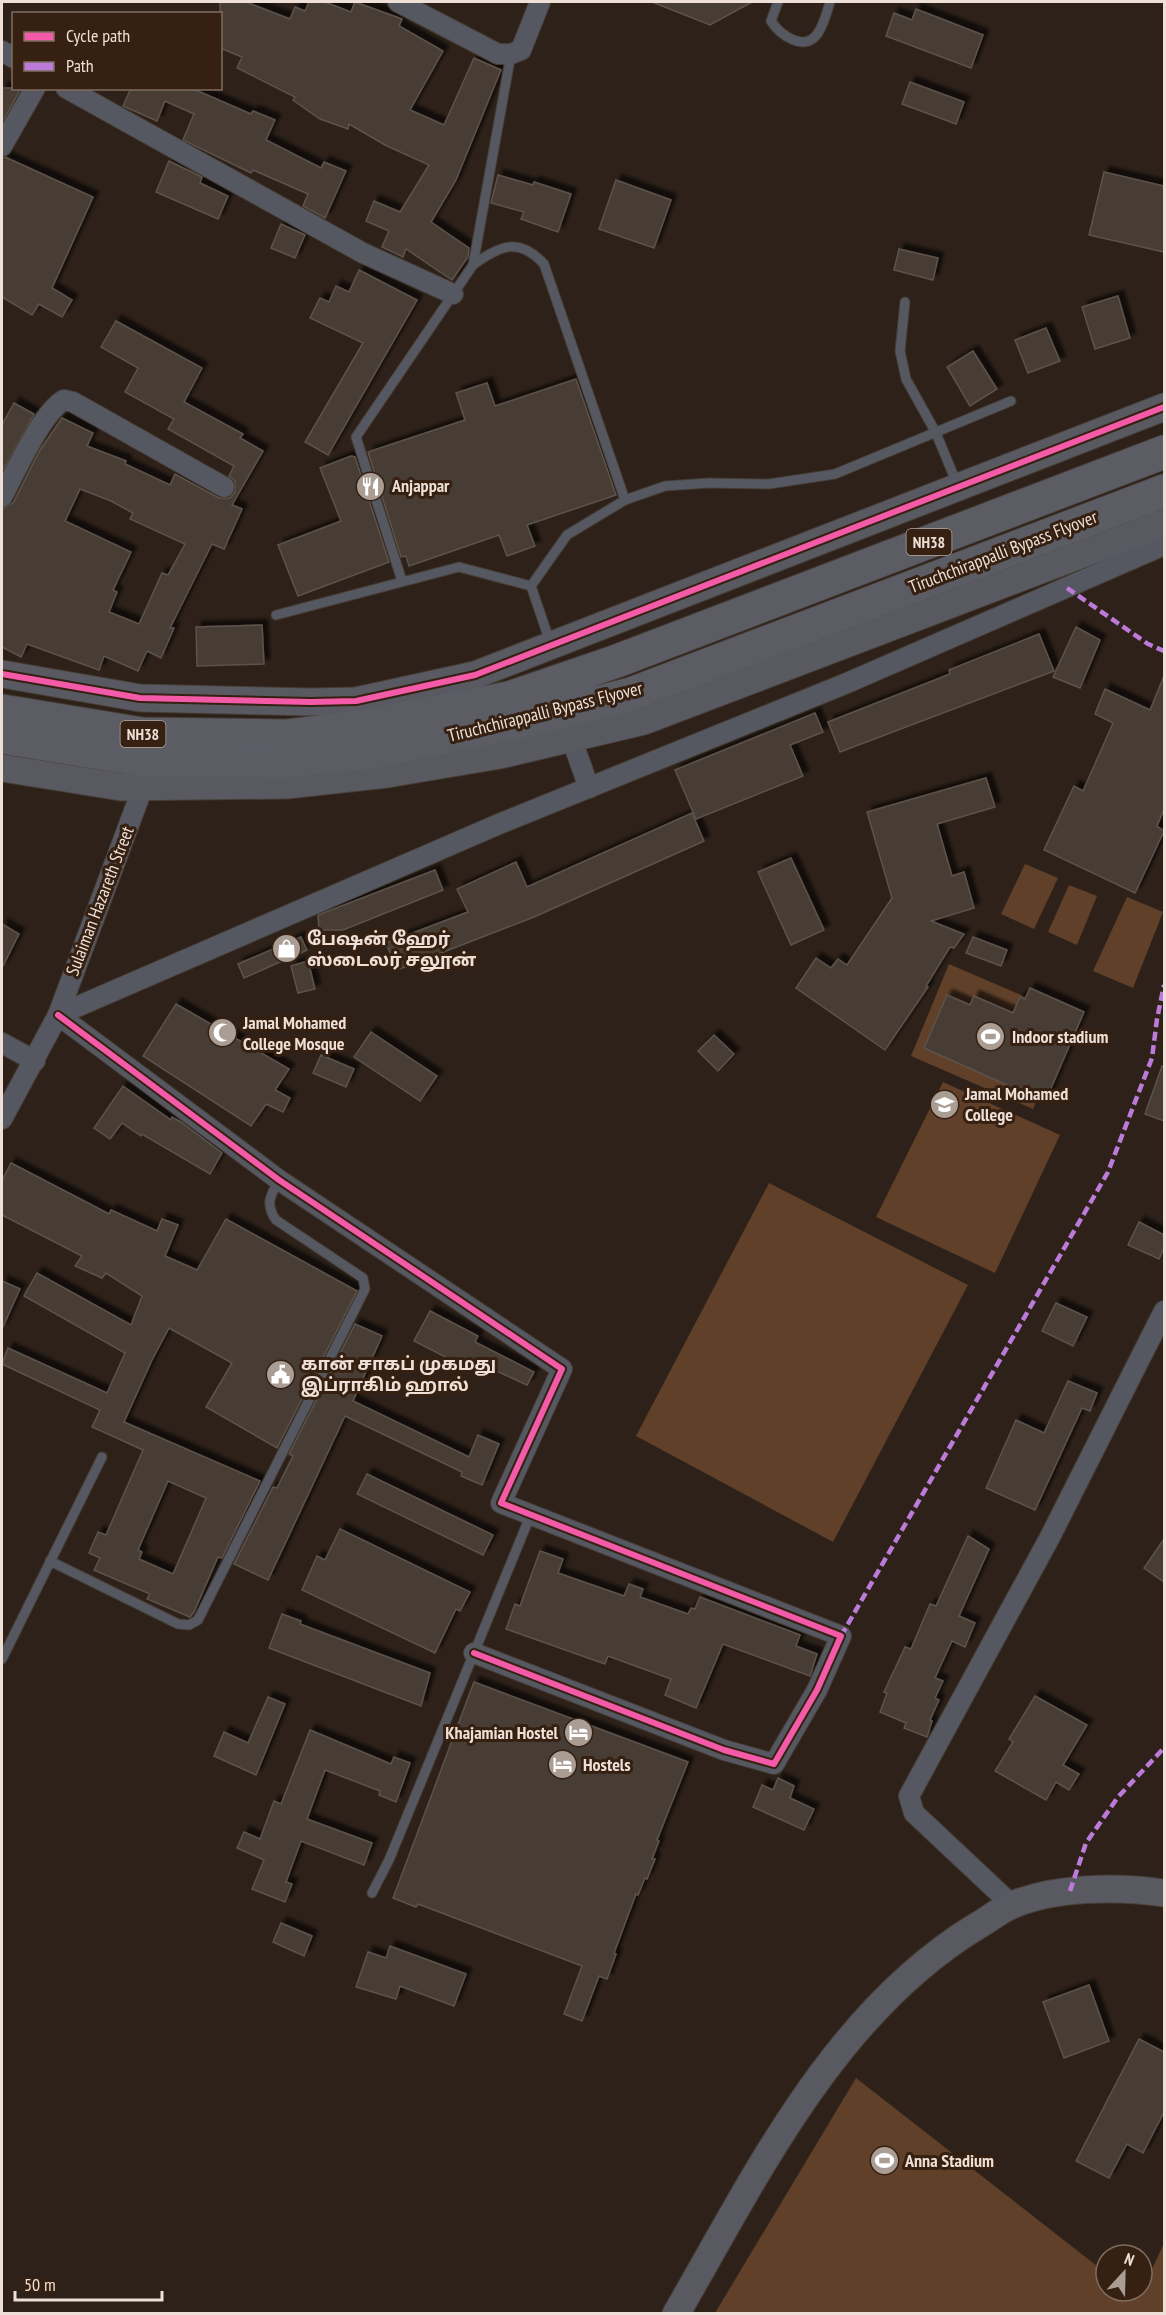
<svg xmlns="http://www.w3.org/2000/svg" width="1166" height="2315" viewBox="0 0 1166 2315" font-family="'PT Sans Narrow','Noto Sans Tamil',sans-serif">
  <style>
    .green { fill: #604029 }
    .building { fill: #473d36; stroke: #5c524b; stroke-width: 1.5; fill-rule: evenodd; filter: url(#shadow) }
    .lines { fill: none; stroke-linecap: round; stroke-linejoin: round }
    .lane-casing { stroke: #463d35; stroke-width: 11 }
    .street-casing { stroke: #463d35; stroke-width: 22 }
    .secondary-casing { stroke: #463d35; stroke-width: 29 }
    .highway-casing { stroke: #463d35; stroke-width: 35 }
    .lane { stroke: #555860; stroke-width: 9 }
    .street { stroke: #555860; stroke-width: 20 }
    .secondary { stroke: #585961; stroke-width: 27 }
    .highway { stroke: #5c5c65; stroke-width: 33 }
    .quiet { stroke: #bd7bd9; stroke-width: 4.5; stroke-dasharray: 9 4.5; stroke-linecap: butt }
    .cycleway-casing { stroke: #352011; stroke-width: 10 }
    .cycleway { stroke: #f35aa7; stroke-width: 6 }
    .labels { text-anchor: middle; stroke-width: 6; stroke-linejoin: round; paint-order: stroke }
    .shield { fill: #352011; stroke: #b6a69c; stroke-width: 1.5 }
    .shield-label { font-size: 16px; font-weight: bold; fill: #eee0d7 }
    .poi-label { font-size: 18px; font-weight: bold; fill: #eee0d7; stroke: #352011; text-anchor: start }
    .street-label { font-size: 18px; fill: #eee0d7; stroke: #352011 }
  </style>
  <defs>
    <filter id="shadow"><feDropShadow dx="5.5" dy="-5.5" stdDeviation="1.5" flood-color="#0009"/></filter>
  </defs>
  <rect width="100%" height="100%" fill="#2d2119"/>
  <!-- green -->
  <g class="green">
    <path d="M 1025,864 L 1058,878 L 1034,929 L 1001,914 Z"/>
    <path d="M 1069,885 L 1097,896 L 1077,945 L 1048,932 Z"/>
    <path d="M 1127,897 L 1163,912 L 1133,988 L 1093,971 Z"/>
    <path d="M 949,964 L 1072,1017 L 1033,1109 L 911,1056 Z"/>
    <path d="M 943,1082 L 1060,1135 L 995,1273 L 876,1217 Z"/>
    <path d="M 769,1183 L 968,1285 L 833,1542 L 636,1436 Z"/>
    <path d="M 856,2078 L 1106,2273 L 1106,2291 L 1129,2291 L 1137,2296 L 1142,2291 L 1164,2243 L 1164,2313 L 715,2313 Z"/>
  </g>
  <!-- building -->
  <g class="building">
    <path d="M 220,2 L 246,2 L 290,19 L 295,7 L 305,11 L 309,2 L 325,2 L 351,12 L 355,2 L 402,19 L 399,26 L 443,51 L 410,110 L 444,125 L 474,58 L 501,70 L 456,180 L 431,222 L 469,248 L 468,257 L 452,280 L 406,249 L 403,257 L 382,247 L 389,231 L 366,221 L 374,201 L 400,212 L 429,165 L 385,145 L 349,124 L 348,129 L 320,119 L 293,100 L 295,97 L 237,68 L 242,57 L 220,48 Z"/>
    <path d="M 652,2 L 752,2 L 710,25 Z"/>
    <path d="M 916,9 L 983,35 L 971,68 L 886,36 L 894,13 L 912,20 Z"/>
    <path d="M 910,82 L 964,102 L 956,124 L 902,104 Z"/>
    <path d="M 2,88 L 21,88 L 2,123 Z"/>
    <path d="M 131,88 L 191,88 L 251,114 L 253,111 L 275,120 L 266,140 L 321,168 L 324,162 L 346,171 L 325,218 L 303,206 L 308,194 L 253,170 L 251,173 L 183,140 L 194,114 L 165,101 L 157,121 L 123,106 Z"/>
    <path d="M 5,157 L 93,197 L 52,288 L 72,300 L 62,317 L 39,304 L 32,315 L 2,297 L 2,158 Z"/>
    <path d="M 169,161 L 202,177 L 200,183 L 228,196 L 218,219 L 156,192 Z"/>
    <path d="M 1104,172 L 1164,186 L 1164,252 L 1089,235 Z"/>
    <path d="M 498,175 L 533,185 L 534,182 L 571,194 L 558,232 L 521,219 L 524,212 L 491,203 Z"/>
    <path d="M 616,180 L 671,200 L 654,248 L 599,229 Z"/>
    <path d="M 281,224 L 305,235 L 295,258 L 271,248 Z"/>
    <path d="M 899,249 L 938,258 L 933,280 L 894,270 Z"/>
    <path d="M 359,270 L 417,300 L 328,455 L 305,442 L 363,343 L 310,318 L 320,298 L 329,302 L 336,286 L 349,292 Z"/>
    <path d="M 1118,296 L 1130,338 L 1095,349 L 1082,307 Z"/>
    <path d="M 116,321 L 202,368 L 184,402 L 243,434 L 240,438 L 263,451 L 232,505 L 242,509 L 224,549 L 212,544 L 170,628 L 174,628 L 161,658 L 147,651 L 138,671 L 104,656 L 99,670 L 27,644 L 21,657 L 2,647 L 2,509 L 13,503 L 40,450 L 62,418 L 93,433 L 87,446 L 126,461 L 125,464 L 170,485 L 175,474 L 219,498 L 230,498 L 235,492 L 235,481 L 229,476 L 234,466 L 168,429 L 174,419 L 125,392 L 138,368 L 101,347 ZM 80,489 L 111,501 L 133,513 L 130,519 L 185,544 L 168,575 L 162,573 L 139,624 L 109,612 L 117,592 L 113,590 L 131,552 L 65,521 Z"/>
    <path d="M 1046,328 L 1060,361 L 1028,373 L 1015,340 Z"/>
    <path d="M 973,351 L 997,389 L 970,406 L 947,367 Z"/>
    <path d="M 576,379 L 616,495 L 527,525 L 535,546 L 507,556 L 499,535 L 409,566 L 406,556 L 401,557 L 368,452 L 465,420 L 456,393 L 487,383 L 495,406 Z"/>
    <path d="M 14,403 L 34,414 L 2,472 L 2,425 Z"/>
    <path d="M 351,456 L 355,457 L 389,562 L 298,596 L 278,545 L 341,521 L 320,468 Z"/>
    <path d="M 262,625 L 264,664 L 197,666 L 196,627 Z"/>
    <path d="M 1076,627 L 1100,640 L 1080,688 L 1053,677 Z"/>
    <path d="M 1039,634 L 1054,671 L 840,752 L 828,722 L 950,674 L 949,670 Z"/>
    <path d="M 1164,676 L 1164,809 L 1157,826 L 1164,831 L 1135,893 L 1044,850 L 1074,786 L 1083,791 L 1113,723 L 1095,714 L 1105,689 L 1150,710 Z"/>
    <path d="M 815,713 L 823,732 L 790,745 L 803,776 L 696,819 L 675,770 Z"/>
    <path d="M 986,778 L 995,807 L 937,824 L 952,876 L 964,872 L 974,908 L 931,921 L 964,934 L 954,948 L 950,947 L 926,986 L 928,987 L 885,1050 L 796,988 L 816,958 L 831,968 L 838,959 L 847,965 L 892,898 L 867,812 Z"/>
    <path d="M 692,813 L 704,841 L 534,917 L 397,970 L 386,943 L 468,912 L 457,889 L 516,862 L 527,887 Z"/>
    <path d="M 791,858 L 824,930 L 791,945 L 758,872 Z"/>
    <path d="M 435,870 L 443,890 L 343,930 L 319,930 L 318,915 Z"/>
    <path d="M 2,924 L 19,934 L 2,968 Z"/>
    <path d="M 301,937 L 307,950 L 244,978 L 238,964 Z"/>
    <path d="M 973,937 L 1007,950 L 1001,966 L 966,953 Z"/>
    <path d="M 308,961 L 315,989 L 298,993 L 291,966 Z"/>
    <path d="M 1030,988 L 1084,1012 L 1045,1102 L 924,1048 L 947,995 L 970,1005 L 974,996 L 1013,1013 L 1020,997 L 1025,999 Z"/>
    <path d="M 176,1004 L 289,1069 L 275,1090 L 290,1098 L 283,1112 L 266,1104 L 251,1126 L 143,1056 Z"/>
    <path d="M 371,1032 L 437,1076 L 420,1101 L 354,1057 Z"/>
    <path d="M 714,1035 L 734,1054 L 718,1071 L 698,1051 Z"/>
    <path d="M 321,1055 L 354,1069 L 346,1087 L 313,1073 Z"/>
    <path d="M 1162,1066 L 1164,1067 L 1164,1121 L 1145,1114 Z"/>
    <path d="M 123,1086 L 171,1120 L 172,1117 L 181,1122 L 222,1153 L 210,1174 L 142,1134 L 141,1136 L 122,1123 L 110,1139 L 94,1128 Z"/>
    <path d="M 11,1163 L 109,1214 L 111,1210 L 157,1231 L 162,1219 L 178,1225 L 165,1256 L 197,1270 L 226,1219 L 357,1291 L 277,1448 L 206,1407 L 232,1363 L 169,1328 L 152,1360 L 124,1422 L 260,1481 L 222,1558 L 218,1557 L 194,1612 L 190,1617 L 147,1599 L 150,1594 L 94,1570 L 100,1558 L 89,1553 L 98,1532 L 106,1535 L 143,1450 L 92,1427 L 100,1410 L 2,1364 L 8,1348 L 107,1393 L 125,1353 L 24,1296 L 37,1273 L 131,1325 L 142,1296 L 106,1273 L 102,1278 L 75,1266 L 82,1256 L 2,1215 L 2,1181 ZM 168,1481 L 206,1498 L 173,1574 L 139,1559 L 142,1552 L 138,1550 Z"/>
    <path d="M 1139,1222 L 1164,1235 L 1164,1248 L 1159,1259 L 1128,1245 Z"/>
    <path d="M 2,1281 L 20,1289 L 2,1329 Z"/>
    <path d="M 1056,1303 L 1087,1317 L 1073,1346 L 1042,1331 Z"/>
    <path d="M 430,1311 L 478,1336 L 475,1342 L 534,1372 L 527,1385 L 468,1358 L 463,1366 L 414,1341 Z"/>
    <path d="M 355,1324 L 382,1336 L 353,1401 L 469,1457 L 478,1435 L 499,1444 L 482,1485 L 461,1476 L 462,1472 L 345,1416 L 268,1580 L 234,1564 L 273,1487 L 277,1488 L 293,1456 L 289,1454 Z"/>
    <path d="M 1068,1381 L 1097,1393 L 1090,1411 L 1082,1408 L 1035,1510 L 986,1488 L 1016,1420 L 1044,1433 Z"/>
    <path d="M 367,1474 L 493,1535 L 483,1555 L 357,1494 Z"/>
    <path d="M 340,1529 L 470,1592 L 460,1611 L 456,1609 L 435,1653 L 302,1590 L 317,1556 L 325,1560 Z"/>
    <path d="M 968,1536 L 989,1549 L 959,1616 L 975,1623 L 965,1647 L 952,1641 L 935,1678 L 943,1681 L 935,1698 L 939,1700 L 930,1720 L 932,1721 L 927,1737 L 904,1728 L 906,1723 L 880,1712 L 887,1693 L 884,1692 L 905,1647 L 911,1649 L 930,1604 L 936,1606 Z"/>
    <path d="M 1164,1539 L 1164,1582 L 1144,1568 Z"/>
    <path d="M 540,1551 L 563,1559 L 558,1573 L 624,1596 L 629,1584 L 643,1589 L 640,1597 L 688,1614 L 691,1608 L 695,1609 L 700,1597 L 800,1635 L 796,1646 L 817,1654 L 810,1676 L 723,1644 L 696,1708 L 665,1695 L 671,1679 L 608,1656 L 605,1664 L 506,1629 L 515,1604 L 520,1606 Z"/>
    <path d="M 282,1614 L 301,1621 L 300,1624 L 430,1673 L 421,1706 L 269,1648 Z"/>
    <path d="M 474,1682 L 688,1762 L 657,1840 L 659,1841 L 652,1859 L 655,1859 L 647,1879 L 645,1878 L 638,1895 L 636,1894 L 614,1953 L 616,1954 L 607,1979 L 599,1976 L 582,2021 L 564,2014 L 582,1966 L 418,1904 L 416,1907 L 393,1898 Z"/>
    <path d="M 1035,1696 L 1087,1725 L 1063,1765 L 1079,1774 L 1069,1790 L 1056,1782 L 1046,1800 L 995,1771 L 1013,1742 L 1009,1739 Z"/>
    <path d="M 268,1697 L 285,1704 L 256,1775 L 214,1756 L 224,1732 L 248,1743 Z"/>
    <path d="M 310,1730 L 391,1764 L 394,1757 L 410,1763 L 396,1802 L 379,1795 L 380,1791 L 325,1770 L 307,1819 L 372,1843 L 364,1865 L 301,1841 L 286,1882 L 292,1884 L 285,1902 L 252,1889 L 264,1860 L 237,1848 L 244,1832 L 260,1839 L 274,1801 L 281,1804 Z"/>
    <path d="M 778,1778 L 794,1786 L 790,1798 L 814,1809 L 804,1830 L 753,1807 L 762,1785 L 773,1790 Z"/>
    <path d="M 281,1923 L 312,1936 L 304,1956 L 273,1942 Z"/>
    <path d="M 390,1946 L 466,1974 L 454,2006 L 400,1986 L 396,1999 L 356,1987 L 368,1952 L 386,1958 Z"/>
    <path d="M 1089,1985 L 1109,2041 L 1064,2058 L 1043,2002 Z"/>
    <path d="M 1139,2039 L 1164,2052 L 1164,2112 L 1143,2153 L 1127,2144 L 1109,2178 L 1076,2161 Z"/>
  </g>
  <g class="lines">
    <defs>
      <g id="lane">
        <path d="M 778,2 L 771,21 C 780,35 805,53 818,33 C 824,24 827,12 830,2"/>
        <path d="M 473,265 L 511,54"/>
        <path d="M 905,302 L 900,351 L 906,379 L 936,433 L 957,484"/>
        <path d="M 402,581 L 356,437 L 473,265 C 500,245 519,237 544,264 L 625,500"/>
        <path d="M 531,586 L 567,535 L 625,500 L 665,486 L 709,483 L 769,484 L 835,474 L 1011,401"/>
        <path d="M 276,615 L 459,567 L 531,586 L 550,642"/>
        <path d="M 50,1561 L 178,1624 L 189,1625 L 198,1620 L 365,1289 L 363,1278 L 276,1220 C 265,1204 270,1196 279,1180"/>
        <path d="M 2,1659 L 102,1457"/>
        <path d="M 372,1893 L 389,1860 L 531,1514"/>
      </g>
      <g id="street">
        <path d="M 398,2 L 498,54 L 511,54 L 521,50 L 540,2"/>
        <path d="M 2,51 L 14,58"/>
        <path d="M 66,88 L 363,253 L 453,294"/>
        <path d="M 2,146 L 35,88"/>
        <path d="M 2,497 C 15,473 42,412 64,400 L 73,402 L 224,487"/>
        <path d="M 572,740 L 589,788"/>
        <path d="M 58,1015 L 279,1180 L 562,1369 L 501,1503 L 841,1636 L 817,1690 L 774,1764 L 724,1750 L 474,1653"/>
        <path d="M 58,1015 L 499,824 L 847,683 L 1164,545"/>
        <path d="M 2,1043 L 35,1061"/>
        <path d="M 2,1119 L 58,1015 L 143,787"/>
        <path d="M 1012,1905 L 914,1813 L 909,1796 L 1050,1537 L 1164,1311"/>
      </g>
      <g id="secondary">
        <path d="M 2,674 L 140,698 L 311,702 L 356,701 L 475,675 L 1164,407"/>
        <path d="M 2,768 L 121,787 L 287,785 L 387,774 L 500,755 L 644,721 L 1164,523"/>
        <path d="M 676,2314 C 757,2174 834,2013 977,1926 C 988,1920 1000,1910 1012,1905 C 1055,1887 1118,1886 1164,1893"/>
      </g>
      <g id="highway">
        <path d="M 2,711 L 142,734 L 286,736 L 365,726 L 509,698 L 617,661 L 1164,452"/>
        <path d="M 2,737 L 142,760 L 285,761 L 372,752 L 520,722 L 631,694 L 1164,491"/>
      </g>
    </defs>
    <!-- lane casing -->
    <use href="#lane" class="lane-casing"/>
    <!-- street casing -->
    <use href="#street" class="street-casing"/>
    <!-- secondary casing -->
    <use href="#secondary" class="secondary-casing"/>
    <!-- highway casing -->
    <use href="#highway" class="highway-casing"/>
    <!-- lane -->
    <use href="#lane" class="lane"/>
    <!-- street -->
    <use href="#street" class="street"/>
    <!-- secondary -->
    <use href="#secondary" class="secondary"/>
    <!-- highway -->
    <use href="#highway" class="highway"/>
    <!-- quiet -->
    <g class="quiet">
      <path d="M 1067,588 L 1148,644 L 1164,651"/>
      <path d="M 841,1636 L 1108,1172 L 1152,1058 L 1157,1019 L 1164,985"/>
      <path d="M 1070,1891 L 1086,1843 L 1118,1797 L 1164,1748"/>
    </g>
    <defs>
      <g id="cycleway">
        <path d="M 2,674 L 140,698 L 311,702 L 356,701 L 475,675 L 1164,407"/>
        <path d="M 58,1015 L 279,1180 L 562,1369 L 501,1503 L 841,1636 L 817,1690 L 774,1764 L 724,1750 L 474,1653"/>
      </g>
    </defs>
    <!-- cycleway casing -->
    <use href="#cycleway" class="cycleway-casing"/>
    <!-- cycleway -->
    <use href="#cycleway" class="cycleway"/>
  </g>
  <!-- icons -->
  <defs>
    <symbol id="restaurant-disc" viewBox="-11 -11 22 22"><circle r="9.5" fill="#aa9d94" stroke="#352011"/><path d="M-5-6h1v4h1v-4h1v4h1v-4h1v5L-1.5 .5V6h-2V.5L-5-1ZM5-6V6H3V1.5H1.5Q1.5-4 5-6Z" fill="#fff"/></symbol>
    <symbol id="shop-disc" viewBox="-11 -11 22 22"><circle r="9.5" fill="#aa9d94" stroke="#352011"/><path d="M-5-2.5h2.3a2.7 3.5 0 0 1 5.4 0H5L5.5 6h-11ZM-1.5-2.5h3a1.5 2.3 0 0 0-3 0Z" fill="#fff"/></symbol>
    <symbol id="mosque-disc" viewBox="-11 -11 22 22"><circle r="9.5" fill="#aa9d94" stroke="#352011"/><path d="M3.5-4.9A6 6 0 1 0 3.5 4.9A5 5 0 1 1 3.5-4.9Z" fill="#fff"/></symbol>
    <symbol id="stadium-disc" viewBox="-11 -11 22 22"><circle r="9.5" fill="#aa9d94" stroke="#352011"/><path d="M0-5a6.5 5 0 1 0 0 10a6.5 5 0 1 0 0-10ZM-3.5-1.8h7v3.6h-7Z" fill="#fff"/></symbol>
    <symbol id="university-disc" viewBox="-11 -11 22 22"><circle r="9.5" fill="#aa9d94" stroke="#352011"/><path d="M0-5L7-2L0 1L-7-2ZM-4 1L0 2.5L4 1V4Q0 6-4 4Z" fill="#fff"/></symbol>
    <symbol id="civic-disc" viewBox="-11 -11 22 22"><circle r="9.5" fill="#aa9d94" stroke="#352011"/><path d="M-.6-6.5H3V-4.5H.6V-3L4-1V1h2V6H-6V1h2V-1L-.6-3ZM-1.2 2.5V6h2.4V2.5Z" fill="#fff"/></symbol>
    <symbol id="hotel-disc" viewBox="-11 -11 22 22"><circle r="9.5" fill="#aa9d94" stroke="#352011"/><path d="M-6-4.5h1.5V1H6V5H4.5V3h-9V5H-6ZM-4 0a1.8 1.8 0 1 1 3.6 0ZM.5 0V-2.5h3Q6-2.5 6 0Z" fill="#fff"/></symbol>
  </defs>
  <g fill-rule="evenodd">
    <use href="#restaurant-disc" x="354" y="470" width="33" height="33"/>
    <use href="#shop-disc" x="270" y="932" width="33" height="33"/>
    <use href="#mosque-disc" x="206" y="1016" width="33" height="33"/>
    <use href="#stadium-disc" x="974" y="1020" width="33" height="33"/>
    <use href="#university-disc" x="928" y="1088" width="33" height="33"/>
    <use href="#civic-disc" x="264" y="1358" width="33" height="33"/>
    <use href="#hotel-disc" x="562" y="1716" width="33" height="33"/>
    <use href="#hotel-disc" x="546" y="1748" width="33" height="33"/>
    <use href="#stadium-disc" x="868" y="2144" width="33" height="33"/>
  </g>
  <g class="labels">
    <!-- shield labels -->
    <g class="shield">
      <rect x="906.5" y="529" width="45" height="26" rx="4.5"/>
      <rect x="120.5" y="721" width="45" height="26" rx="4.5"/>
    </g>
    <g class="shield-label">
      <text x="929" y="548">NH38</text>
      <text x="143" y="740">NH38</text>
    </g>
    <!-- poi labels -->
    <g class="poi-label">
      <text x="392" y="492">Anjappar</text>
      <text x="307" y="945">பேஷன் ஹேர்<tspan x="307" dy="21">ஸ்டைலர் சலூன்</tspan></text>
      <text x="243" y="1029">Jamal Mohamed<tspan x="243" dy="21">College Mosque</tspan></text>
      <text x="1012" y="1043">Indoor stadium</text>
      <text x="965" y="1100">Jamal Mohamed<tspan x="965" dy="21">College</tspan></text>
      <text x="301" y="1370">கான் சாகப் முகமது<tspan x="301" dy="21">இப்ராகிம் ஹால்</tspan></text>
      <text x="558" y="1739" text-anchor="end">Khajamian Hostel</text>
      <text x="583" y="1771">Hostels</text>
      <text x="905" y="2167">Anna Stadium</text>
    </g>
    <!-- street labels -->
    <g class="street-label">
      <text transform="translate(1003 552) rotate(-21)" y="6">Tiruchchirappalli Bypass Flyover</text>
      <text transform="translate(545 712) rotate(-14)" y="6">Tiruchchirappalli Bypass Flyover</text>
      <text transform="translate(100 901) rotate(-69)" y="6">Sulaiman Hazareth Street</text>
    </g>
  </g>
  <!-- border -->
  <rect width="1166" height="2315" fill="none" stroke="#eee0d7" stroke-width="6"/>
  <!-- legend -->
  <rect x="12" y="12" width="210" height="78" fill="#352011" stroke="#7f6d60" stroke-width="1.5"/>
  <rect x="24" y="32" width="30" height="9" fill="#f35aa7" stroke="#7f6d60" stroke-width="1.5"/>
  <text x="66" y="42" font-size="18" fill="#eee0d7">Cycle path</text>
  <rect x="24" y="62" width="30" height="9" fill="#bd7bd9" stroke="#7f6d60" stroke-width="1.5"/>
  <text x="66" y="72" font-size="18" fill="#eee0d7">Path</text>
  <!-- north arrow -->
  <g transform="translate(1124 2273) rotate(22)"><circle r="28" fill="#352011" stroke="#7f6d60" stroke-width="1.5"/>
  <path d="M0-4.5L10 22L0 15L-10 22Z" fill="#aa9d94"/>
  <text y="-9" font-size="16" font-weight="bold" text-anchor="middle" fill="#eee0d7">N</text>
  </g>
  <!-- scale -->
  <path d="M15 2291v9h147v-9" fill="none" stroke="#eee0d7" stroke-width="3"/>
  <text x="24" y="2291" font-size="18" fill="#eee0d7" stroke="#352011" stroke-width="4.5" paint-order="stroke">50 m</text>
</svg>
